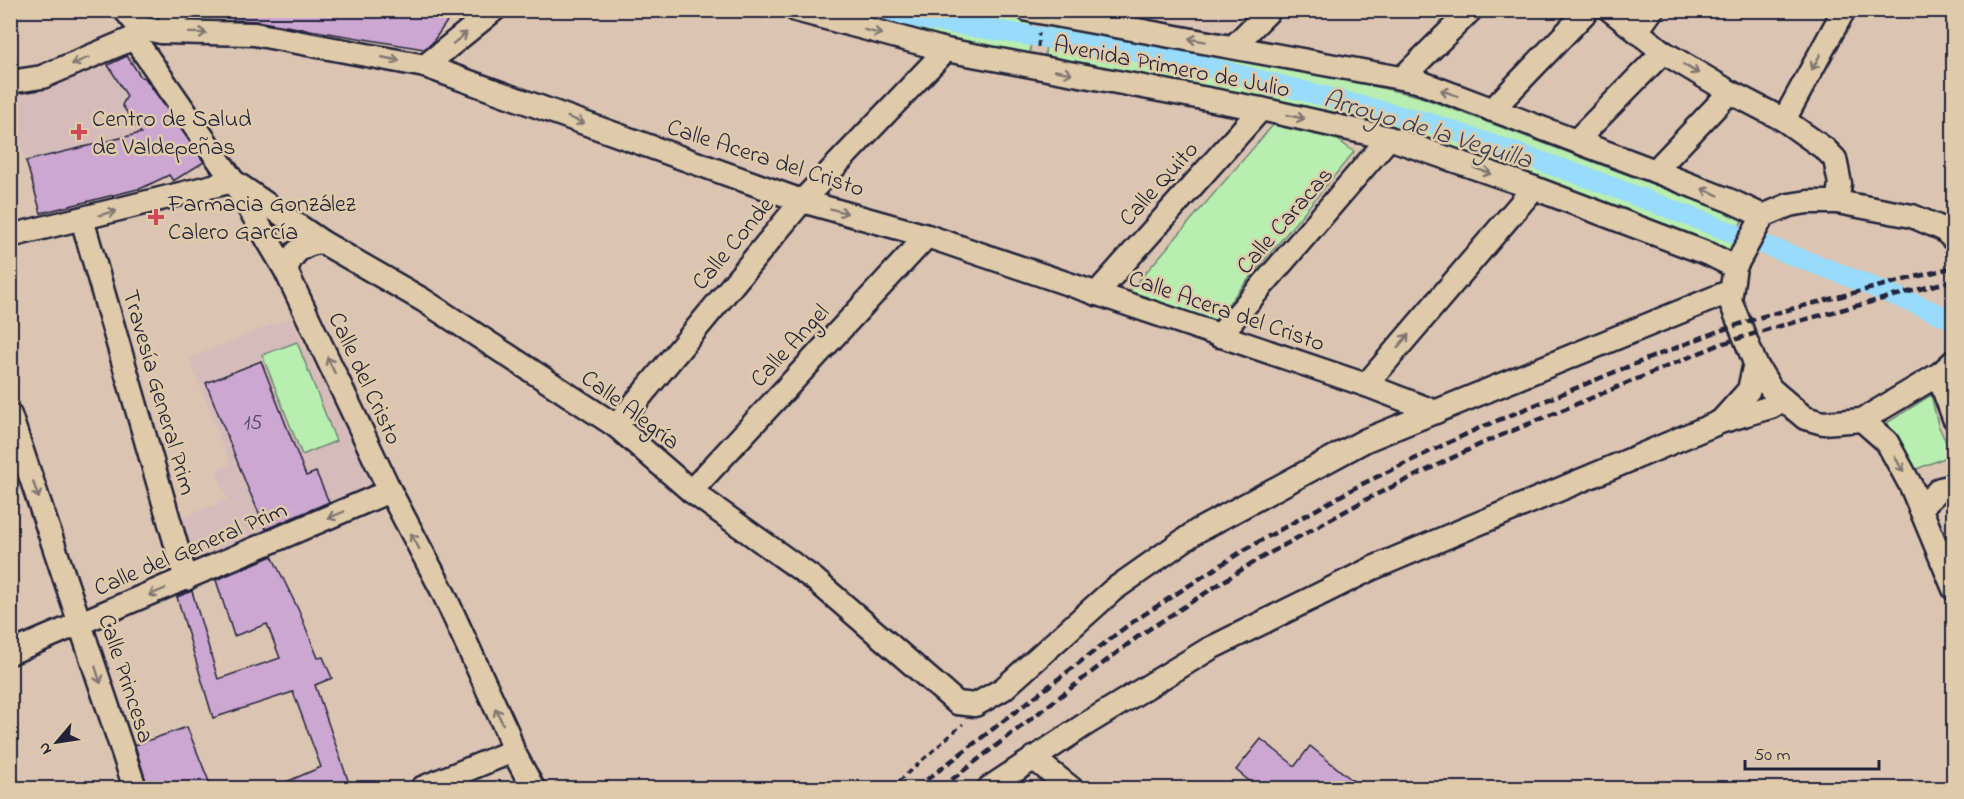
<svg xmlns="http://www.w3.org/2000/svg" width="1964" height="799" viewBox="0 0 1964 799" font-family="'Indie Flower',sans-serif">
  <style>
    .built { fill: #d6bbbb }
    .green { fill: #b8eeaf; stroke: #6d8875; stroke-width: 1.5 }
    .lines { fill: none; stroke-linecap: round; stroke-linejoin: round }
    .canal { stroke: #98dbfa; stroke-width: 20 }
    .building { fill: #cba7d1; stroke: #22223b; stroke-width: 1.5 }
    .minor-casing { stroke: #22223b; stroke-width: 27 }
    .path { stroke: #22223b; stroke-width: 3; stroke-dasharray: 6 4.5; stroke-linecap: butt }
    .minor { stroke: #dfcbaa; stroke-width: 22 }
    .rail { stroke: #22223b; stroke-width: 4.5; stroke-dasharray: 9 4.5; stroke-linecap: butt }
    .oneway { stroke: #807672 }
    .poi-dot { fill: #d1495b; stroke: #dfcbaa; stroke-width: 2 }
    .labels { text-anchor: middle; stroke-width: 5; stroke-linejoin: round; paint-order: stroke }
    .number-label { font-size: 21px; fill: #4c4360 }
    .street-label { font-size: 24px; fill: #22223b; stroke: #dfcbaa }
    .poi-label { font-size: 24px; fill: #22223b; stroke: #dfcbaa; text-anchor: start }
    .water-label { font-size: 26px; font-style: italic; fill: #343e58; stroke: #dfcbaa }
  </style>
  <rect width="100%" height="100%" fill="#dbc4b2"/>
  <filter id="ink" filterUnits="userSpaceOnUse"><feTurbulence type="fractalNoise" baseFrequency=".0167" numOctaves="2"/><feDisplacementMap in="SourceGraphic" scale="12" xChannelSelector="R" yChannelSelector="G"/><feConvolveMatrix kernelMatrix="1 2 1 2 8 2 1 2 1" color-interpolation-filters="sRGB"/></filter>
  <g filter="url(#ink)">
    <!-- built -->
    <g class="built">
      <path d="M 108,65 L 127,96 L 120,102 L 122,105 L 169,175 L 142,188 L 41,213 L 11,108 L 11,96 L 98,71 Z"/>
      <path d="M 290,318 L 374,487 L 205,560 L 193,555 L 182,518 L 227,500 L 217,471 L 230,464 L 189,358 Z"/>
    </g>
    <!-- green -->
    <g class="green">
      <path d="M 985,10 L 1031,19 L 1030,59 L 816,11 Z"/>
      <path d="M 1048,14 L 1418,96 L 1743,218 L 1727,255 L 1450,146 L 1345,114 L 1151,79 L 1044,69 Z"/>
      <path d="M 1273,125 L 1338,140 L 1354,152 L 1209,327 L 1146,307 L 1129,292 Z"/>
      <path d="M 297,342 L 336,441 L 302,455 L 262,355 Z"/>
      <path d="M 1931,395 L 1938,425 L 1952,455 L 1914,470 L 1903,446 L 1882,426 Z"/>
    </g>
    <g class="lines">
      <!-- canal -->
      <path class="canal" d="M 881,10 L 895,15 L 1170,57 L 1433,124 L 1586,177 L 1844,275 L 1954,320"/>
    </g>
    <!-- building -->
    <g class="building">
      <path d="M 228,10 L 455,10 L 432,43 L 424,49 L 256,21 L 234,20 Z"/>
      <path d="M 127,56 L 141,77 L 145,78 L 204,162 L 173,181 L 169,175 L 142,188 L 41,213 L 26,161 L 141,133 L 122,105 L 127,96 L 108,65 Z"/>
      <path d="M 261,361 L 306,476 L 316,472 L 329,502 L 266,529 L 247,486 L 206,383 Z"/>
      <path d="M 272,556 L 299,611 L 318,658 L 323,657 L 332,678 L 315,685 L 351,789 L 270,789 L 321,767 L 293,692 L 213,718 L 177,597 L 192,591 L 218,679 L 280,658 L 267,624 L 234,636 L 216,580 Z"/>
      <path d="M 187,727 L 210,784 L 199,789 L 148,789 L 135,745 Z"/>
      <path d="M 1261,739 L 1295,766 L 1310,746 L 1363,789 L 1259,789 L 1236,770 Z"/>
    </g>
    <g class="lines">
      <defs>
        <g id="minor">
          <path d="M 125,10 L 140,28 L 134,38 L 233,181 L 286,271 L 390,491 L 442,590 L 507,732 L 513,751 L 533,788"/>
          <path d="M 796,10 L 946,50 L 1261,109 L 1389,138 L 1534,188 L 1711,255 L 1735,267"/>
          <path d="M 1028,10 L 1417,81 L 1655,171 L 1731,201 L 1763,216"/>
          <path d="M 1610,10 L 1663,52 L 1730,92 L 1784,120 L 1825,149 L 1835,159 L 1840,184 L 1837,202"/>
          <path d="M 140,28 L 161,32 L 254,34 L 425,66 L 802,201 L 927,236 L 1366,385 L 1436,412"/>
          <path d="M 1637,31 L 1652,10"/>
          <path d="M 161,32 L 182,10"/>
          <path d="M 1233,47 L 1270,10"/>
          <path d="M 425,66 L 494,10"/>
          <path d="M 1402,78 L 1471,10"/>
          <path d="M 10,82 L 42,77 L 134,38"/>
          <path d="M 1492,110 L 1588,10"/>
          <path d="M 1784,120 L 1844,10"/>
          <path d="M 1576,141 L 1663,52"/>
          <path d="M 1655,171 L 1730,92"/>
          <path d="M 82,219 L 186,579"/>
          <path d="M 10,236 L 233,181 L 322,242 L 423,300 L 616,426 L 691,491 L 814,579 L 957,703 L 975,705 L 1003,689 L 1113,590 L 1197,531 L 1366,440 L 1731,291"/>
          <path d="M 1954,240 L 1943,229 L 1912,216 L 1837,202 L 1808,202 L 1789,205 L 1763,216 L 1735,267 L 1730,300 L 1755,363 L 1771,389 L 1805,418 L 1823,423 L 1862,420 L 1941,373 L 1954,361"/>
          <path d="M 286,271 C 291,252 304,243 322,242"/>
          <path d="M 1096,294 L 1261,109"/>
          <path d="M 1219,336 L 1389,138"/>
          <path d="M 1941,373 L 1944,391 L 1954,418"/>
          <path d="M 1366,385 L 1534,188"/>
          <path d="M 10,415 L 135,788"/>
          <path d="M 1862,420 L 1887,442 L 1911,486 L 1954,589"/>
          <path d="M 1721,421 L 1749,390 L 1755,363"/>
          <path d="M 616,426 L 802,201 L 946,50"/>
          <path d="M 691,491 L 927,236"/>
          <path d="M 1920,508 L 1940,489 L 1954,486"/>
          <path d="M 10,653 L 390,491"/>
          <path d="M 1033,758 L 1071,788"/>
          <path d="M 422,788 L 513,751"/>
          <path d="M 989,788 L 1086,724 L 1209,649 L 1373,568 L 1720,422 L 1771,407 L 1783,400"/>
        </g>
      </defs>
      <!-- minor casing -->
      <use href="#minor" class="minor-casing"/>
      <!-- path -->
      <g class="path">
        <path d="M 1038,47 L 1039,33"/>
        <path d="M 891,788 L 963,724"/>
      </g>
      <!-- minor -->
      <use href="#minor" class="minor"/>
      <!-- rail -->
      <g class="rail">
        <path d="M 916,788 L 1131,623 L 1244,550 L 1360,485 L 1477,429 L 1622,369 L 1716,332 L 1764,316 L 1954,267"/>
        <path d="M 941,788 L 1140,635 L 1252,563 L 1367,499 L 1483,443 L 1721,344 L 1769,329 L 1954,280"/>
      </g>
    </g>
    <!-- one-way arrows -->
    <defs><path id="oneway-shaft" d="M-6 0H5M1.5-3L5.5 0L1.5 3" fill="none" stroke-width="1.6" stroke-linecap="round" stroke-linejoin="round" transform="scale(1.5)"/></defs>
    <g class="oneway">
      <use href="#oneway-shaft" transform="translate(873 32) rotate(14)"/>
      <use href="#oneway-shaft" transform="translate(198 33) rotate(1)"/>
      <use href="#oneway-shaft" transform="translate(460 38) rotate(-39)"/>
      <use href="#oneway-shaft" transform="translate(1197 40) rotate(-170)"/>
      <use href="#oneway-shaft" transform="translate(391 59) rotate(11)"/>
      <use href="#oneway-shaft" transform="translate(80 61) rotate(157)"/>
      <use href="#oneway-shaft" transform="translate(1816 62) rotate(119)"/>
      <use href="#oneway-shaft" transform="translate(1691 69) rotate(31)"/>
      <use href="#oneway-shaft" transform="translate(1063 72) rotate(11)"/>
      <use href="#oneway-shaft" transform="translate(1449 93) rotate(-159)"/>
      <use href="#oneway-shaft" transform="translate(1296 117) rotate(13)"/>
      <use href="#oneway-shaft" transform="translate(576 120) rotate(20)"/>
      <use href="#oneway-shaft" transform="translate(1483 171) rotate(19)"/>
      <use href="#oneway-shaft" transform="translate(1710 192) rotate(-158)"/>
      <use href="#oneway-shaft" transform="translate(839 211) rotate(15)"/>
      <use href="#oneway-shaft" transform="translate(108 213) rotate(-14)"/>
      <use href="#oneway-shaft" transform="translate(1403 341) rotate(-50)"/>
      <use href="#oneway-shaft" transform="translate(331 365) rotate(-115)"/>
      <use href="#oneway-shaft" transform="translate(1899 464) rotate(61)"/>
      <use href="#oneway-shaft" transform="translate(36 490) rotate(71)"/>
      <use href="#oneway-shaft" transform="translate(336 515) rotate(157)"/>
      <use href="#oneway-shaft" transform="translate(415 541) rotate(-118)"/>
      <use href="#oneway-shaft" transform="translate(157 592) rotate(157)"/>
      <use href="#oneway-shaft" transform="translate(98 675) rotate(72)"/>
      <use href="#oneway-shaft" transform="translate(499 716) rotate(-115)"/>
    </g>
  </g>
  <!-- markers -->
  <g class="poi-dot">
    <path d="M76 123h6v6h6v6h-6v6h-6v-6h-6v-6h6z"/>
    <path d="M153 208h6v6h6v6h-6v6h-6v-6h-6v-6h6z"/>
  </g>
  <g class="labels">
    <!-- number labels -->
    <g class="number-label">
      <text x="253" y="429">15</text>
    </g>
    <!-- street labels -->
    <g class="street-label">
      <text transform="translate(1172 66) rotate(11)" y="8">Avenida Primero de Julio</text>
      <text transform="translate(766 157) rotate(18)" y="8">Calle Acera del Cristo</text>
      <text transform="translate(1158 183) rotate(-48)" y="8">Calle Quito</text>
      <text transform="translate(1284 220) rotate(-49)" y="8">Calle Caracas</text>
      <text transform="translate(732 243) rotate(-50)" y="8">Calle Conde</text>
      <text transform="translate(1227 310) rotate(19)" y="8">Calle Acera del Cristo</text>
      <text transform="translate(789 345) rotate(-47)" y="8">Calle Angel</text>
      <text transform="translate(366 378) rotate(65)" y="8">Calle del Cristo</text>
      <text transform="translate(160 392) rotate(74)" y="8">Travesía General Prim</text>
      <text transform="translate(631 409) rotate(37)" y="8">Calle Alegría</text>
      <text transform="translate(190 548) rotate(-23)" y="8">Calle del General Prim</text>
      <text transform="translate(127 678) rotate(72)" y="8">Calle Princesa</text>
    </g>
    <!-- poi labels -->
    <g class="poi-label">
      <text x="92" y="126">Centro de Salud<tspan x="92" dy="28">de Valdepeñas</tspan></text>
      <text x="168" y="211">Farmacia González<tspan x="168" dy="28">Calero García</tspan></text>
    </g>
    <!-- water labels -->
    <g class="water-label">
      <text transform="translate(1428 128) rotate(17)" y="9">Arroyo de la Veguilla</text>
    </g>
  </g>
  <!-- margin -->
  <rect width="1964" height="799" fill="none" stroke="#dfcbaa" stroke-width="36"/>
  <rect x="18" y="18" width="1928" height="763" fill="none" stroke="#22223b" stroke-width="2" filter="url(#ink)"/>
  <!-- north arrow -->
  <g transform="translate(57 742) rotate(241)" stroke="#dfcbaa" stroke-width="4.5" paint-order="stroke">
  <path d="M0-4.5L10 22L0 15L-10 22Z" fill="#22223b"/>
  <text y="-9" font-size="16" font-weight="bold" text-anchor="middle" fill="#22223b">N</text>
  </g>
  <!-- scale -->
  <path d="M1745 760v9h134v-9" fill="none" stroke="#22223b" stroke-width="3"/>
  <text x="1754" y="760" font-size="18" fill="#22223b" stroke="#dfcbaa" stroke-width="4.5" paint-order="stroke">50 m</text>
</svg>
